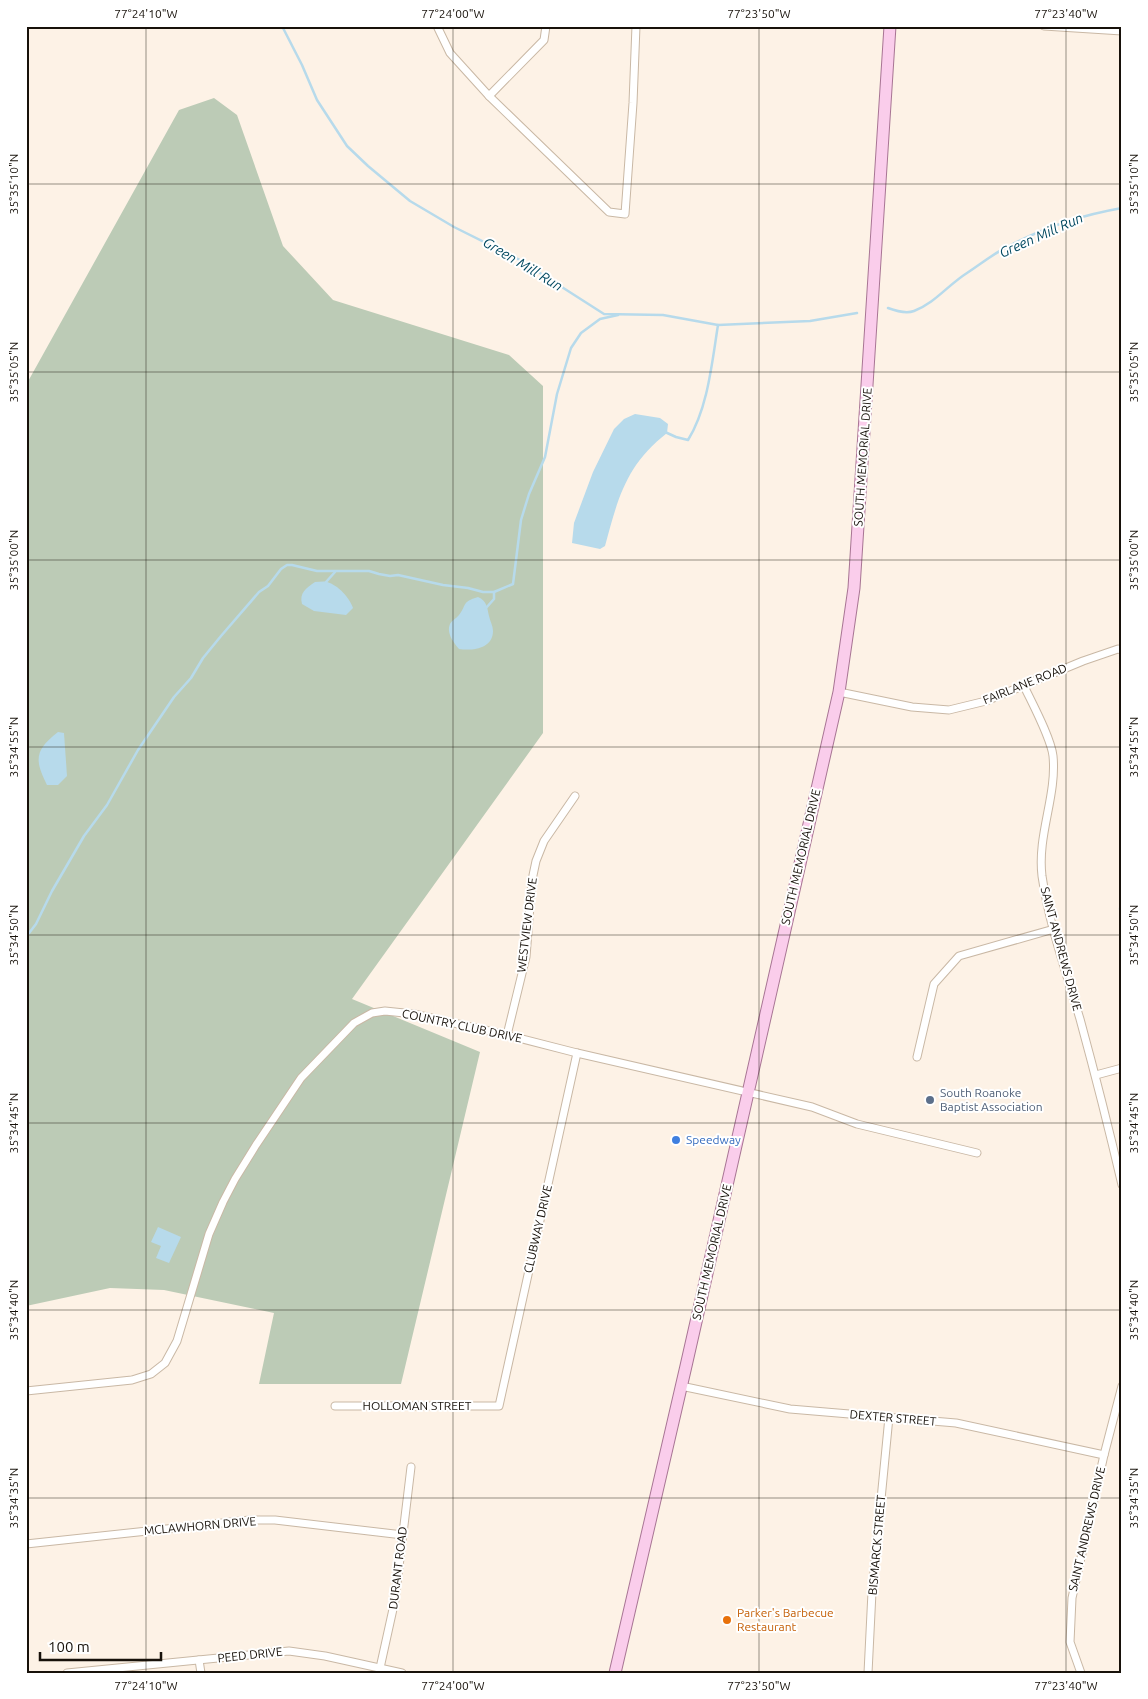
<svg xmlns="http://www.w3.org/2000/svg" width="1148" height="1699" viewBox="0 0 1148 1699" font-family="Ubuntu,sans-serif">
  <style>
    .green { fill: #bccbb6 }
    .water { fill: #b7daeb }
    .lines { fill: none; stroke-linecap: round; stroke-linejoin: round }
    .stream { stroke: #b7daeb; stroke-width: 2.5 }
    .street-casing { stroke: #c9b8a5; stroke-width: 9 }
    .primary-casing { stroke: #a87594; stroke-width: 13 }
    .street { stroke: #fff; stroke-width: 7 }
    .primary { stroke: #facdeb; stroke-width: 11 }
    .ticks { fill: none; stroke: #17110a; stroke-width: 1; stroke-opacity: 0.45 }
    .service-dot { fill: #5c6f8a; stroke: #fff; stroke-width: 2 }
    .shop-dot { fill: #3f7fe0; stroke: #fff; stroke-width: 2 }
    .food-dot { fill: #e8710a; stroke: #fff; stroke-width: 2 }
    .labels { text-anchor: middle; stroke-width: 4; stroke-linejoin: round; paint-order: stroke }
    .street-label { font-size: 12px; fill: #17110a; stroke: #fff }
    .service-label { font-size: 12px; fill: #4e5e75; stroke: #fff; text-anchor: start }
    .shop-label { font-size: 12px; fill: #366cbe; stroke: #fff; text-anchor: start }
    .food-label { font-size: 12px; fill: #c56008; stroke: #fff; text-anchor: start }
    .water-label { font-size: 14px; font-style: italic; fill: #004860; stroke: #fff }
    .neatline { fill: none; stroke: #17110a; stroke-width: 2 }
    .ticks-label { font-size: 12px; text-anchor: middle; fill: #17110a }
  </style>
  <rect width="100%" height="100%" fill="#fdf2e6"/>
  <!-- green -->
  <path class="green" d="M 214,98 L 237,115 L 283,246 L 333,300 L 509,355 L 543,386 L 543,733 L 352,999 L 480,1052 L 401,1384 L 259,1384 L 274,1313 L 164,1290 L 110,1288 L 26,1306 L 26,385 L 179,110 Z"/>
  <!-- water -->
  <g class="water">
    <path d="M 635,414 L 660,418 L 668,424 L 667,433 C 626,465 618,498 605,546 L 600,549 L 572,543 L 574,523 L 593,472 L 614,429 L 624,419 Z"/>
    <path d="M 315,582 C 319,582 324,581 327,582 C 338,585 350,598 353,608 L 346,615 L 314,611 L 302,604 C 299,593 306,588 315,582 Z"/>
    <path d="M 478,597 C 487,601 487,607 489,616 C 490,621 493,626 493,631 C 493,649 472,651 459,649 C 454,643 446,633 450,624 C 452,620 456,619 459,615 C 467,605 461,602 478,597 Z"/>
    <path d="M 58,732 L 64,733 L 67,776 L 58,785 L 47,785 C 34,759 35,750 58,732 Z"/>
    <path d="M 158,1227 L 181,1237 L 169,1263 L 156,1258 L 161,1246 L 151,1242 Z"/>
  </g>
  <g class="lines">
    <!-- stream -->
    <g class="stream">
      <path d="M 282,26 L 302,65 L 317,100 L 347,146 L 368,166 L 410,201 L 454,227 L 518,259 L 604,314 L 663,315 L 718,325 L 810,321 L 857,313"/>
      <path d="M 888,308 C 896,311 906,314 914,311 C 935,303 948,285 967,273 C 981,264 994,253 1009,246 C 1045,227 1082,215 1122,208"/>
      <path d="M 665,432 L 676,437 L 688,440 C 708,408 712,362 718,325"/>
      <path d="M 327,585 L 326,582 L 335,572"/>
      <path d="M 486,608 L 494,599 L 494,592"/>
      <path d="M 1122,894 L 1120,909 L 1122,915"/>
      <path d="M 26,937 L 36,924 L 52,891 L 84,836 L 107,805 L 138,750 L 174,697 L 191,678 L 203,658 L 221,636 L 259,592 L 268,586 L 281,569 L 287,565 L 292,565 L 317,571 L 369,571 L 379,574 L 390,576 L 398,575 L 443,585 L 468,588 L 483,592 L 494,592 L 513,584 L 521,520 L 529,494 L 545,457 L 557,394 L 571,348 L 581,333 L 600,319 L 618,315"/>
    </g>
    <defs>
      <g id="street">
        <path d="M 437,26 L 450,53 L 489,96 L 609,212 L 625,214 L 633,103 L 636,26"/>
        <path d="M 1044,26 L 1122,31"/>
        <path d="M 489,96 L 544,40 L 546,26"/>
        <path d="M 1024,686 C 1032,703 1051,738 1053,756 C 1057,796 1037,835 1042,876 C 1049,924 1066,972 1080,1019 C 1095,1074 1109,1129 1122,1185"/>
        <path d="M 839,692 L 912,707 L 949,710 L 986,701 L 1083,661 L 1118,649 L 1122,650"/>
        <path d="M 507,1035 L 526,957 L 532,880 L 536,861 L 544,841 L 575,796"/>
        <path d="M 917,1057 L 934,984 L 959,956 L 1054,929"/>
        <path d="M 1096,1075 L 1122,1068"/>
        <path d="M 681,1386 L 790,1409 L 956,1423 L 1104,1455"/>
        <path d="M 26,1391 L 132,1380 L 151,1374 L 165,1363 L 177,1341 L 209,1234 L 223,1202 L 235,1179 L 256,1145 L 301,1078 L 354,1023 L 372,1013 L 385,1011 L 414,1014 L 507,1035 L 577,1053 L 812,1107 L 857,1124 L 977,1153"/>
        <path d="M 335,1406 L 499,1406 L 577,1053"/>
        <path d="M 26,1544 L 250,1520 L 275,1520 L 403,1535"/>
        <path d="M 199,1660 L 201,1673"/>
        <path d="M 380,1668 L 395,1600 L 411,1467"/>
        <path d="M 67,1673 L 289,1651 L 325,1656 L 402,1673"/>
        <path d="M 868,1673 L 872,1592 L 889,1417"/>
        <path d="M 1081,1673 L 1070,1642 L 1072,1598 L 1104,1455 L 1122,1386"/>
      </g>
      <path id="primary" d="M 615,1673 L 686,1366 L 839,692 L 854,588 L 890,26"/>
    </defs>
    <!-- street casing -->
    <use href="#street" class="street-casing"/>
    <!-- primary casing -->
    <use href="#primary" class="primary-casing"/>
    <!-- street -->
    <use href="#street" class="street"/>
    <!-- primary -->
    <use href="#primary" class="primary"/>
  </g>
  <!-- ticks -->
  <path class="ticks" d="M 146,26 L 146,1673M 453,26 L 453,1673M 759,26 L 759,1673M 1066,26 L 1066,1673M 26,184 L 1122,184M 26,372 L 1122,372M 26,560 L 1122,560M 26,747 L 1122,747M 26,935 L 1122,935M 26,1123 L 1122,1123M 26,1310 L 1122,1310M 26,1498 L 1122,1498"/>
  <!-- markers -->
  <circle class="service-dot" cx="930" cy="1100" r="5"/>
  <circle class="shop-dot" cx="676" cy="1140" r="5"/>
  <circle class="food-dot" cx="727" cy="1620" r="5"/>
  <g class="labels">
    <!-- street labels -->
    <g class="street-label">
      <text transform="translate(863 457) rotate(-86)" y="4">SOUTH MEMORIAL DRIVE</text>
      <text transform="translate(1025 684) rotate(-22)" y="4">FAIRLANE ROAD</text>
      <text transform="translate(801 857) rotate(-77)" y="4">SOUTH MEMORIAL DRIVE</text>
      <text transform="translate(527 925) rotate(-83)" y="4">WESTVIEW DRIVE</text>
      <text transform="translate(1061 949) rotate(75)" y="4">SAINT ANDREWS DRIVE</text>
      <text transform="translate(462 1026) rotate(12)" y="4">COUNTRY CLUB DRIVE</text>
      <text transform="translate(538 1229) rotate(-77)" y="4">CLUBWAY DRIVE</text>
      <text transform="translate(712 1252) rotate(-77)" y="4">SOUTH MEMORIAL DRIVE</text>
      <text x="417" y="1410">HOLLOMAN STREET</text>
      <text transform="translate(893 1418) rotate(5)" y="4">DEXTER STREET</text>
      <text transform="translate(200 1526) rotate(-5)" y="4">MCLAWHORN DRIVE</text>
      <text transform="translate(1087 1529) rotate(-77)" y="4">SAINT ANDREWS DRIVE</text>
      <text transform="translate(877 1545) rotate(-85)" y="4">BISMARCK STREET</text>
      <text transform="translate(398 1568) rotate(-83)" y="4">DURANT ROAD</text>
      <text transform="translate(250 1655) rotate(-6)" y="4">PEED DRIVE</text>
    </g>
    <!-- service labels -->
    <g class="service-label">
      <text x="940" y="1097">South Roanoke<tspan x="940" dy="14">Baptist Association</tspan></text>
    </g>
    <!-- shop labels -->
    <g class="shop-label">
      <text x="686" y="1144">Speedway</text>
    </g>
    <!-- food labels -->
    <g class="food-label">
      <text x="737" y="1617">Parker's Barbecue<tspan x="737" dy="14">Restaurant</tspan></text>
    </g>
    <!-- water labels -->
    <g class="water-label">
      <text transform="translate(1041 235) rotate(-24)" y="5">Green Mill Run</text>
      <text transform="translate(523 264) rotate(31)" y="5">Green Mill Run</text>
    </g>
  </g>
  <!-- border -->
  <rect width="1148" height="1699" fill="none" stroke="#ffffff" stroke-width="55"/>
  <!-- scale -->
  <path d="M40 1652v8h121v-8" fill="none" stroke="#17110a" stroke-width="2.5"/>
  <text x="48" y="1652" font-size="15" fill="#17110a" stroke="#ffffff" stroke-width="4" paint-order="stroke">100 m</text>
  <rect x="28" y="28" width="1092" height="1644" class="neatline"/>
  <g class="ticks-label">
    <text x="146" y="18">77°24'10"W</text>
    <text x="453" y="18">77°24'00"W</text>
    <text x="759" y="18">77°23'50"W</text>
    <text x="1066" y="18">77°23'40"W</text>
    <text transform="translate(14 184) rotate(-90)" y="4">35°35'10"N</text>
    <text transform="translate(1134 184) rotate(-90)" y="4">35°35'10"N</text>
    <text transform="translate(14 372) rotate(-90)" y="4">35°35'05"N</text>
    <text transform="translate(1134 372) rotate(-90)" y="4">35°35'05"N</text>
    <text transform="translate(14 560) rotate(-90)" y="4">35°35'00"N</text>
    <text transform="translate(1134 560) rotate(-90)" y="4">35°35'00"N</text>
    <text transform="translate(14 747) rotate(-90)" y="4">35°34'55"N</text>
    <text transform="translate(1134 747) rotate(-90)" y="4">35°34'55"N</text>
    <text transform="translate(14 935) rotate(-90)" y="4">35°34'50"N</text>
    <text transform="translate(1134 935) rotate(-90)" y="4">35°34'50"N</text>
    <text transform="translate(14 1123) rotate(-90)" y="4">35°34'45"N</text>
    <text transform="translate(1134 1123) rotate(-90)" y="4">35°34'45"N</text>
    <text transform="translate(14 1310) rotate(-90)" y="4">35°34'40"N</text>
    <text transform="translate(1134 1310) rotate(-90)" y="4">35°34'40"N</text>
    <text transform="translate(14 1498) rotate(-90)" y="4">35°34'35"N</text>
    <text transform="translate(1134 1498) rotate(-90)" y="4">35°34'35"N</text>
    <text x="146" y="1690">77°24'10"W</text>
    <text x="453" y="1690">77°24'00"W</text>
    <text x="759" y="1690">77°23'50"W</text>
    <text x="1066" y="1690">77°23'40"W</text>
  </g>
</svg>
